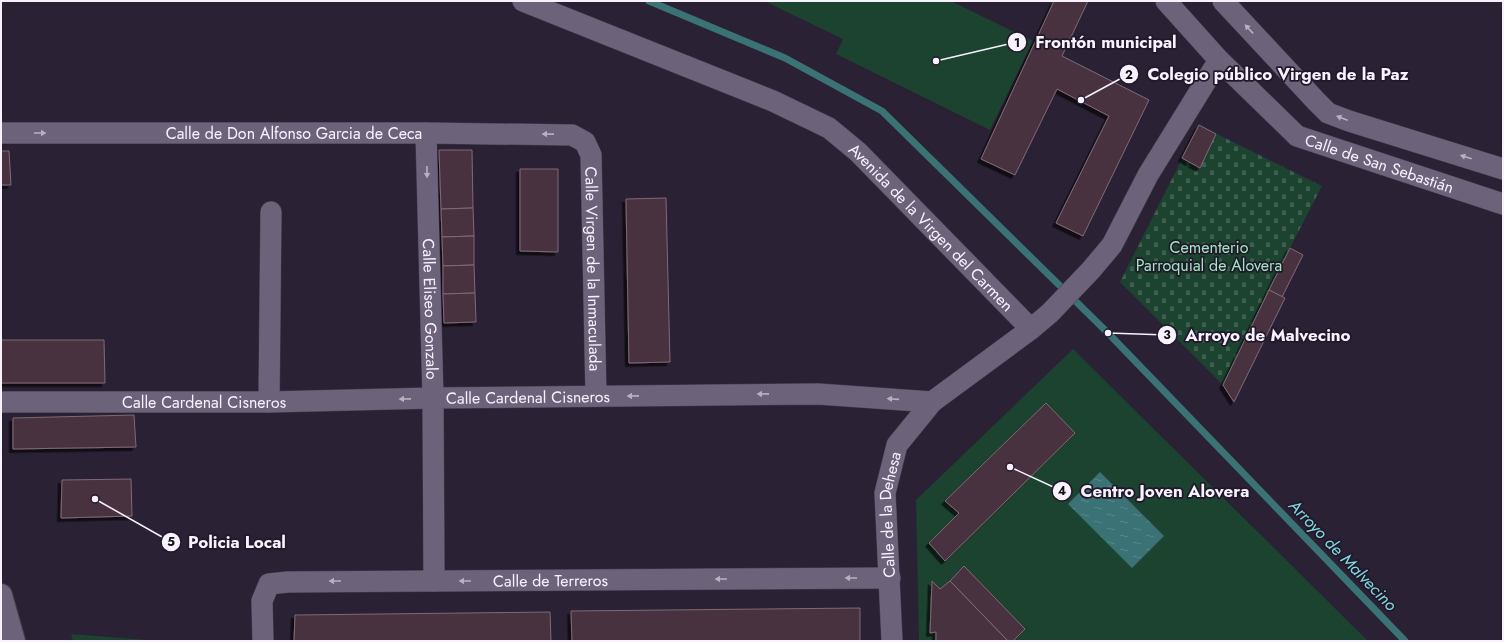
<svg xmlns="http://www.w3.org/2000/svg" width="1504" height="642" viewBox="0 0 1504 642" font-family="Jost,sans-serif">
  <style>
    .cemetery { fill: url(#cemetery-stones) }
    .park { fill: #1c4230 }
    .water { fill: url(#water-ripples) }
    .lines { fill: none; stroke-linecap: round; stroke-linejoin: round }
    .stream { stroke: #3a7275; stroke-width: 7 }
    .building { fill: #483340; stroke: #806977; filter: url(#shadow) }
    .minor-casing { stroke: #453d4e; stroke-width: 22 }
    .tertiary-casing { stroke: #453d4e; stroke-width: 24 }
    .minor { stroke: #6c6279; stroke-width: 21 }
    .tertiary { stroke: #6c6279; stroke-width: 22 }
    .oneway { fill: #b9b1c3 }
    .labels { text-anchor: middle; stroke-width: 3.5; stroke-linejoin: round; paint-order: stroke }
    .street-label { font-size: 16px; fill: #f8f2ff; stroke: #21182a }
    .park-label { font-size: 16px; fill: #9fe6c1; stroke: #21182a }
    .water-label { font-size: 17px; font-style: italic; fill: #7edbe1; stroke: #21182a }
    .leader { fill: none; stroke: #f8f2ff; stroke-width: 1.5 }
    .callout-dot { fill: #f8f2ff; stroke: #21182a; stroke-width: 1.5 }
    .mark-label { font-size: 12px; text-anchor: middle; font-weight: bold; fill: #111 }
    .callout-label { font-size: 17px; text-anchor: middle; font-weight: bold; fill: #f8f2ff; stroke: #21182a; stroke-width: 3.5; stroke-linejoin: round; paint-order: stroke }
  </style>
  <defs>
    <pattern id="cemetery-stones" width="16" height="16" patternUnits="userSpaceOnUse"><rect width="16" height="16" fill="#1c4230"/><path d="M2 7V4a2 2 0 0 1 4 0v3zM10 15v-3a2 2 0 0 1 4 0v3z" fill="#3e5e4f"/></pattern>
    <pattern id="water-ripples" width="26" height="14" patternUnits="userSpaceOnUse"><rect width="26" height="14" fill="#3a7275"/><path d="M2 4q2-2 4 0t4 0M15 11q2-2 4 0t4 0" fill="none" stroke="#57878a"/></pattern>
    <filter id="shadow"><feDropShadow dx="-3.5" dy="3.5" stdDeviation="0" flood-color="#0009"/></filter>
  </defs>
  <rect width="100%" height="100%" fill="#2a2134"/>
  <!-- cemetery -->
  <path class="cemetery" d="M 1199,125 L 1322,186 L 1290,248 L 1223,385 L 1120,282 Z"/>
  <!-- park -->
  <g class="park">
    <path d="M 764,1 L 951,1 L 1033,41 L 990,130 L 836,54 L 843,39 Z"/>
    <path d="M 1073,349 L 1368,641 L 919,641 L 916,500 Z"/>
    <path d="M 71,634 L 160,641 L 73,641 Z"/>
  </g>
  <!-- water -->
  <path class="water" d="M 1100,472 L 1164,536 L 1132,568 L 1068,504 Z"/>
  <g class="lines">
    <!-- stream -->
    <path class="stream" d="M 649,1 L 785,58 L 882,111 L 1108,333 L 1405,641"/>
  </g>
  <!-- building -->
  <g class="building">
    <path d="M 1054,1 L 1088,1 L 1062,56 L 1149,100 L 1083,236 L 1056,223 L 1109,116 L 1057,89 L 1015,175 L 981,159 Z"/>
    <path d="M 1199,125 L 1216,134 L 1200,168 L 1182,158 Z"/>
    <path d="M 439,150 L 472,150 L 473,208 L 441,209 Z"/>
    <path d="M 1,151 L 9,151 L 11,185 L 1,185 Z"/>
    <path d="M 520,169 L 558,169 L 558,252 L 520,251 Z"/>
    <path d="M 666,198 L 670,362 L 629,363 L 626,199 Z"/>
    <path d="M 473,208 L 474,236 L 442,237 L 441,209 Z"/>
    <path d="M 474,236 L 474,265 L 443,266 L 442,237 Z"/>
    <path d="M 1290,248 L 1303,255 L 1282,297 L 1269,290 Z"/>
    <path d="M 474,265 L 475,293 L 443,294 L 443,266 Z"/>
    <path d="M 1269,290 L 1285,298 L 1234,402 L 1223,385 Z"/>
    <path d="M 475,293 L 476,322 L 444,323 L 443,294 Z"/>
    <path d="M 1,340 L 104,340 L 105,383 L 1,383 Z"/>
    <path d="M 1046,403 L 1075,433 L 945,561 L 929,543 L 959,513 L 945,501 Z"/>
    <path d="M 134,415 L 136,447 L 13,449 L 13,418 Z"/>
    <path d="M 131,479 L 132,516 L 61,518 L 62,480 Z"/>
    <path d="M 964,566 L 1025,629 L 1013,641 L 1008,641 L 950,581 Z"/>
    <path d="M 932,581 L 940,589 L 950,581 L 1008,641 L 936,641 L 936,632 L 930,633 Z"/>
    <path d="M 860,608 L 860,641 L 572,641 L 571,611 Z"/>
    <path d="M 550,612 L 551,641 L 294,641 L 295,615 Z"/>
  </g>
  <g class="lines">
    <defs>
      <g id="minor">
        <path id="s1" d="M 523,1 L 773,101 L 829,128 L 858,152 L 1031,329 L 1050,313 L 1091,270 L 1112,245 L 1148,175 L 1219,60"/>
        <path id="s2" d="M 1166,1 L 1219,60 L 1297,136 L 1503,204"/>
        <path d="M 1223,1 L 1316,101 L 1328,113 L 1349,121 L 1503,169"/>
        <path id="s3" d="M 1,133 L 426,133 L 572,135 L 585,142 L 591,155 L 596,396"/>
        <path id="s4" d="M 426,133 L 433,398 L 434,581"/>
        <path id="s5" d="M 1,402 L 269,402 L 433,398 L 818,394 L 932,402"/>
        <path d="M 269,402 L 271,212"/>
        <path id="s6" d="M 263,641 L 262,601 L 269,584 L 288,582 L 890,578"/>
        <path id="s7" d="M 892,641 L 885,493 L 897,445 L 932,402 L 1031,329"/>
      </g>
      <path id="tertiary" d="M 1,595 L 14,641"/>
    </defs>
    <!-- minor casing -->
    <use href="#minor" class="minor-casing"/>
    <!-- tertiary casing -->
    <use href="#tertiary" class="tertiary-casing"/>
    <!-- minor -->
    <use href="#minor" class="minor"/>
    <!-- tertiary -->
    <use href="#tertiary" class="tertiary"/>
  </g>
  <!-- one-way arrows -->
  <defs><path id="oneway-solid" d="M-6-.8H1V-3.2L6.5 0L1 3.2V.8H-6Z"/></defs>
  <g class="oneway">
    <use href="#oneway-solid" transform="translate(1249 29) rotate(-133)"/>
    <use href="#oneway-solid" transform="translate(1342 118) rotate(-159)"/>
    <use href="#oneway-solid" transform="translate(40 133)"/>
    <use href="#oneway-solid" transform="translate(548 134) rotate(-179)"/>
    <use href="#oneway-solid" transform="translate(1466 157) rotate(-163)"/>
    <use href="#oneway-solid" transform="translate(427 172) rotate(89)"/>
    <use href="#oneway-solid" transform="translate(763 394) rotate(179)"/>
    <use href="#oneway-solid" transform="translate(633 396) rotate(179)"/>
    <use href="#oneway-solid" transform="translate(405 399) rotate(179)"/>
    <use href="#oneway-solid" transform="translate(893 399) rotate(-176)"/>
    <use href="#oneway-solid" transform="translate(851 578) rotate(180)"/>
    <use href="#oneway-solid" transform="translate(721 579) rotate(180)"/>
    <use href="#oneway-solid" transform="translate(335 581) rotate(180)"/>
    <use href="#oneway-solid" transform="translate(465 581) rotate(180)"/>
  </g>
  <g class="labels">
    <!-- street labels -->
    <g class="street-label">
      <text dy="6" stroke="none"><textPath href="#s3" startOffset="293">Calle de Don Alfonso Garcia de Ceca</textPath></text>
      <text dy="6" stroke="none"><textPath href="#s2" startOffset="275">Calle de San Sebastián</textPath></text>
      <text dy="6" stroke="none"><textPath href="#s1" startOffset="474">Avenida de la Virgen del Carmen</textPath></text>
      <text dy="6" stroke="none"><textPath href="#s3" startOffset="714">Calle Virgen de la Inmaculada</textPath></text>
      <text dy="6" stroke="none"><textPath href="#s4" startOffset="176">Calle Eliseo Gonzalo</textPath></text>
      <text dy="6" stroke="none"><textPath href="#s5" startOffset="527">Calle Cardenal Cisneros</textPath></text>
      <text dy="6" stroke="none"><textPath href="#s5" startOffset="203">Calle Cardenal Cisneros</textPath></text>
      <text dy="6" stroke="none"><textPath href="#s7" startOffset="127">Calle de la Dehesa</textPath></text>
      <text dy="6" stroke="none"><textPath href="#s6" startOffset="340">Calle de Terreros</textPath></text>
    </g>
    <!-- park labels -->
    <g class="park-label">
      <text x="1209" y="253">Cementerio<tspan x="1209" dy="18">Parroquial de Alovera</tspan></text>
    </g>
    <!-- water labels -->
    <g class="water-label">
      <text transform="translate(1343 555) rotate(46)" y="6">Arroyo de Malvecino</text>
    </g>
  </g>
  <!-- callouts -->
  <path class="leader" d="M936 61L1017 42M1081 100L1129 74M1108 333L1167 335M1010 467L1062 491M95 499L171 542"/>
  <g class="callout-dot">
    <circle cx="936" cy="61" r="4"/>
    <circle cx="1081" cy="100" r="4"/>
    <circle cx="1108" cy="333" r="4"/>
    <circle cx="1010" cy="467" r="4"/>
    <circle cx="95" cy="499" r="4"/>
    <circle cx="1017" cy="42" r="10"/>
    <circle cx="1129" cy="74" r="10"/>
    <circle cx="1167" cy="335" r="10"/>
    <circle cx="1062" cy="491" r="10"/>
    <circle cx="171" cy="542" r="10"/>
  </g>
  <g class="mark-label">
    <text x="1017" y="47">1</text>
    <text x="1129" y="79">2</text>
    <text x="1167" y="339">3</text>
    <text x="1062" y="495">4</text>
    <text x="171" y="546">5</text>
  </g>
  <g class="callout-label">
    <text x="1106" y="48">Frontón municipal</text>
    <text x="1278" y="80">Colegio público Virgen de la Paz</text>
    <text x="1268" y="341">Arroyo de Malvecino</text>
    <text x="1165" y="497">Centro Joven Alovera</text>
    <text x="237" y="548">Policia Local</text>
  </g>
  <!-- border -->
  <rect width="1504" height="642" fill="none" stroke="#f8f2ff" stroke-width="4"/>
</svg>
